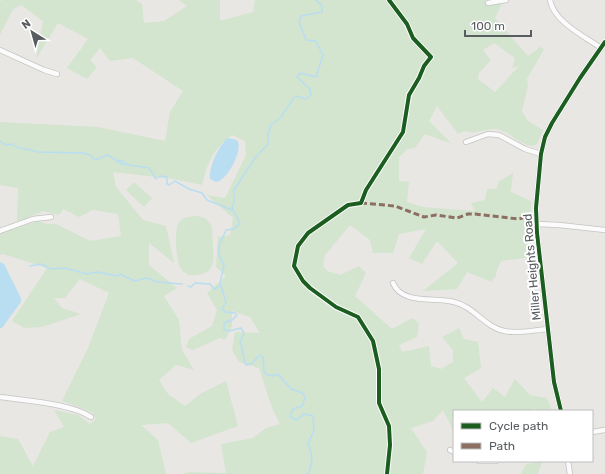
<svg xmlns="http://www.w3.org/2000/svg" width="605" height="474" viewBox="0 0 605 474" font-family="Rubik,sans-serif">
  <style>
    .green { fill: #d3e4cf; fill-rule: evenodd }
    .water { fill: #b9def1 }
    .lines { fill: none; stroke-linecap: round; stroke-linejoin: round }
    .stream { stroke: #b9def1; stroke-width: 1.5 }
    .minor-casing { stroke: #c4c4c4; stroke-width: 6 }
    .minor { stroke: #fcfbfb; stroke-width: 4.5 }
    .quiet { stroke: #8d6e63; stroke-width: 3; stroke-dasharray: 6 3; stroke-linecap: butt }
    .cycleway-casing { stroke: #fff; stroke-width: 6 }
    .cycleway { stroke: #1b5e20; stroke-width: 4 }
    .labels { text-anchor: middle; stroke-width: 4; stroke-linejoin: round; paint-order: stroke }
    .street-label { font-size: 12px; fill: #595d60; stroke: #fff }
  </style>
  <rect width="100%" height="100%" fill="#e9e7e3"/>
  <!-- green -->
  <g class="green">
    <path d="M 3,0 L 135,0 L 142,4 L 144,23 L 164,21 L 187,6 L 179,0 L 220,0 L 220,21 L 253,12 L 255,0 L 483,0 L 502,3 L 495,18 L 528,56 L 540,47 L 544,49 L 527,79 L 528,86 L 522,111 L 528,121 L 543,130 L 537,144 L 533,146 C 518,145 511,131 496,129 C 485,128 476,135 465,131 L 458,134 L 437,106 L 429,121 L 452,144 L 425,134 L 415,148 L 408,149 L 399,157 L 399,181 L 409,182 L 407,202 L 423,207 L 475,211 L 471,203 L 485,200 L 487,189 L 497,189 L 498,182 L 513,173 L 511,192 L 531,201 L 530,218 L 532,257 L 501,261 L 496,273 L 496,278 L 494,277 L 492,282 L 467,272 L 457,289 L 423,291 L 458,263 L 437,241 L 422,264 L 409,258 L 426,229 L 399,234 L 393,253 L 373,253 L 370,240 L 350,225 L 325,255 L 323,266 L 327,271 L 340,275 L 359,266 L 366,273 L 355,296 L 392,329 L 412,318 L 419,323 L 417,337 L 399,345 L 402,352 L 429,346 L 431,366 L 441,369 L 453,362 L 453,350 L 442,337 L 459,328 L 464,339 L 478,342 L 481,368 L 464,378 L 482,402 L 493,388 L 505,397 L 515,379 L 530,395 L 547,398 L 552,411 L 539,411 L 533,408 L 533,411 L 454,411 L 454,432 L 443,410 L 433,421 L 411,428 L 427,452 L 423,474 L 182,474 L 189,472 L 226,473 L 221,444 L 253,438 L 266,428 L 280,424 L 272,408 L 259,368 L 239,362 L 232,350 L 235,332 L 260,333 L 250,317 L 232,311 L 232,326 L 225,340 L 220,338 L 193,350 L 186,347 L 189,339 L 212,326 L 217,310 L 207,293 L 226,276 L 216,267 L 218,237 L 230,235 L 233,218 L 207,195 L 225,198 L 246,155 L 245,141 L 232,135 C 212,150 208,162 202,185 L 173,179 L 113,172 L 116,187 L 143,220 L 166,226 L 174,263 L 149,243 L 149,265 L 177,288 L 164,296 L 179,320 L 182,350 L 194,370 L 176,365 L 159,380 L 168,394 L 185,406 L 200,394 L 226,381 L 238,426 L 191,443 L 168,423 L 141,425 L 158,440 L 166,474 L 0,474 L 0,436 L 18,439 L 33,466 L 50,432 L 64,427 L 54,410 L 78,415 L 90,424 L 96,419 L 92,412 L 62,401 L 88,348 L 109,293 L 80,279 L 65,298 L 54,298 L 62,308 L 81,314 L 42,327 L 24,328 L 12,321 L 47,268 L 3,254 L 0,255 L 0,234 L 38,221 L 47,224 L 56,224 L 90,241 L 121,236 L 118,214 L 93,210 L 79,217 L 63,209 L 59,215 L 43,211 L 17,222 L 18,188 L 0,185 L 0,122 L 98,127 L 165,141 L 170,112 L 183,91 L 133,58 L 110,61 L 100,48 L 90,60 L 97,67 L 87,79 L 67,68 L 88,39 L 58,23 L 36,59 L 43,21 L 21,5 L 13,9 L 0,35 L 0,1 ZM 494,43 L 515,58 L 512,68 L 519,66 L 495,92 L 478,79 L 479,73 L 491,60 L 483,50 Z"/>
    <path d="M 134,182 L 152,198 L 144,207 L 126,190 Z"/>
    <path d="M 196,216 C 202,216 208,219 211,225 C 213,230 212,238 213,244 C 214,259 216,274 195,275 C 189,276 183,273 180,267 C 176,261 174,228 179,222 C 183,217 189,217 196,216 Z"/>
    <path d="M 542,462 L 538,474 L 521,474 L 526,464 Z"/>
  </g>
  <!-- water -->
  <g class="water">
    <path d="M 228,138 L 237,140 C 244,149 227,181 216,182 L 210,179 C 208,169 219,144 228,138 Z"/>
    <path d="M 0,262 L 4,264 L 21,298 L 21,302 L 2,328 L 0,328 Z"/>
  </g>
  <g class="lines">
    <!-- stream -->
    <g class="stream">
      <path d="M 0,141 L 5,145 L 12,144 C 19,150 30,149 38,152 L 84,153 L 90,155 L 95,160 L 108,155 L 122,164 L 149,168 L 156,179 L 160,176 L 167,177 L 167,184 L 169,185 L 175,181 L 189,189 L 202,193 L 207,200 L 232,210"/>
      <path d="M 118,161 L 121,160 L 127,164"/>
      <path d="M 30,266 L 41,264 L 51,269 L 65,268 L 87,274 L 97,272 L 117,276 L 120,274 L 135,281 L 147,278 L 157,282 L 182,284"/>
      <path d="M 188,286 L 191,287 L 195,283 L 210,284 L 214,289 L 221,286"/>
      <path d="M 308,474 C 313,463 313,455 308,444 L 314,430 L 313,416 L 304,414 L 297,420 L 290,417 L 293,409 L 302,406 L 305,398 L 303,393 L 291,389 L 278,374 L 273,376 L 267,375 L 264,372 L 263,357 L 260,355 L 251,364 L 246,365 C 242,358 244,350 240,342 L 244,333 L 241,328 L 229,331 L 224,330 L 224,323 L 232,320 L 237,315 L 235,313 L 225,312 L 222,309 L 226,302 L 220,283 L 224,265 L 219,255 L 219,246 L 226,230 L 234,229 L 240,223 L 232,208 L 234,202 L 234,190 L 255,158 L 268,144 L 268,134 L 271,125 L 281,117 L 293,99 L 297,96 L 306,99 L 311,95 L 310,89 L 297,77 L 300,73 L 316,77 L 323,55 L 316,41 L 306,40 L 299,22 L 301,16 L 322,12 L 322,6 L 316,0"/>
    </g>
    <defs>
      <g id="minor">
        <path d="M 550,0 C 554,22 584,36 601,48"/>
        <path d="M 488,3 L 506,0"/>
        <path d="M 0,50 L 44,70 L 57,74"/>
        <path d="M 466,142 L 488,134 L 499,135 L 525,149 L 541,154"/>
        <path d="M 537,224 L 559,225 L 605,230"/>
        <path d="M 0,231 L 33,219 L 51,217"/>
        <path d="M 393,283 C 402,305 434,297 454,302 C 473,306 485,327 504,331 C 518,334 534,330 548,329"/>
        <path d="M 0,397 C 24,400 72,404 91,417"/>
        <path d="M 561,411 L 554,382 L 537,233 L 536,208 L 541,154 L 545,137 L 552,123 L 580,78 L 605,42"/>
        <path d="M 592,432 L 605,430"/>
        <path d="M 450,450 L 454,452"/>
        <path d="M 479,461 L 496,461"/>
        <path d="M 568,461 L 570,474"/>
      </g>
    </defs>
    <!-- minor casing -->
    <use href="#minor" class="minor-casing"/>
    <!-- minor -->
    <use href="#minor" class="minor"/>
    <!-- quiet -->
    <path class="quiet" d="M 361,203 L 395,206 L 424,217 L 436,215 L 457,218 L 468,214 L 475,214 L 518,219 L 536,215"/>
    <defs>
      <g id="cycleway">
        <path d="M 561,411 L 554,382 L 537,233 L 536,208 L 541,154 L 545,137 L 552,123 L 580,78 L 605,42"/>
        <path d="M 387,474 L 390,445 L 389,426 L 379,403 L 379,369 L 373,341 L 358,317 L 336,307 L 310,288 L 303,281 L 294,266 L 298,246 L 308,233 L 348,205 L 361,203 L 366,190 L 403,132 L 409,95 L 419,78 L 424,66 L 431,57 L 413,38 L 407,24 L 389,0"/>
      </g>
    </defs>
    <!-- cycleway casing -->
    <use href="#cycleway" class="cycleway-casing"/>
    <!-- cycleway -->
    <use href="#cycleway" class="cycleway"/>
  </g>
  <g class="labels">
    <!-- street labels -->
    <g class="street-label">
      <text transform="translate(532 267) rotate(-95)" y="4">Miller Heights Road</text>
    </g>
  </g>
  <!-- legend -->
  <rect x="453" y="410" width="140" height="52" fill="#ffffff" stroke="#bdbebf"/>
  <rect x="461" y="423" width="20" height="6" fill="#1b5e20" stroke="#bdbebf"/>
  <text x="489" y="430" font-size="12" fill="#595d60">Cycle path</text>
  <rect x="461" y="443" width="20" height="6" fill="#8d6e63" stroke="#bdbebf"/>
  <text x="489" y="450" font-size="12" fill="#595d60">Path</text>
  <!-- north arrow -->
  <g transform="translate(32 32) rotate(323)" stroke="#ffffff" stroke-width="3" paint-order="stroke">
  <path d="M0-3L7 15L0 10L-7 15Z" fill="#595d60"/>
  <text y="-6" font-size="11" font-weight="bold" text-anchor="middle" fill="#595d60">N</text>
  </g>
  <!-- scale -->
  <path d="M465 30v6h66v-6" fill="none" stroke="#595d60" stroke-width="2"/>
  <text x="471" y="30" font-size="12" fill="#595d60" stroke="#ffffff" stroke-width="3" paint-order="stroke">100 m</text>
</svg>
